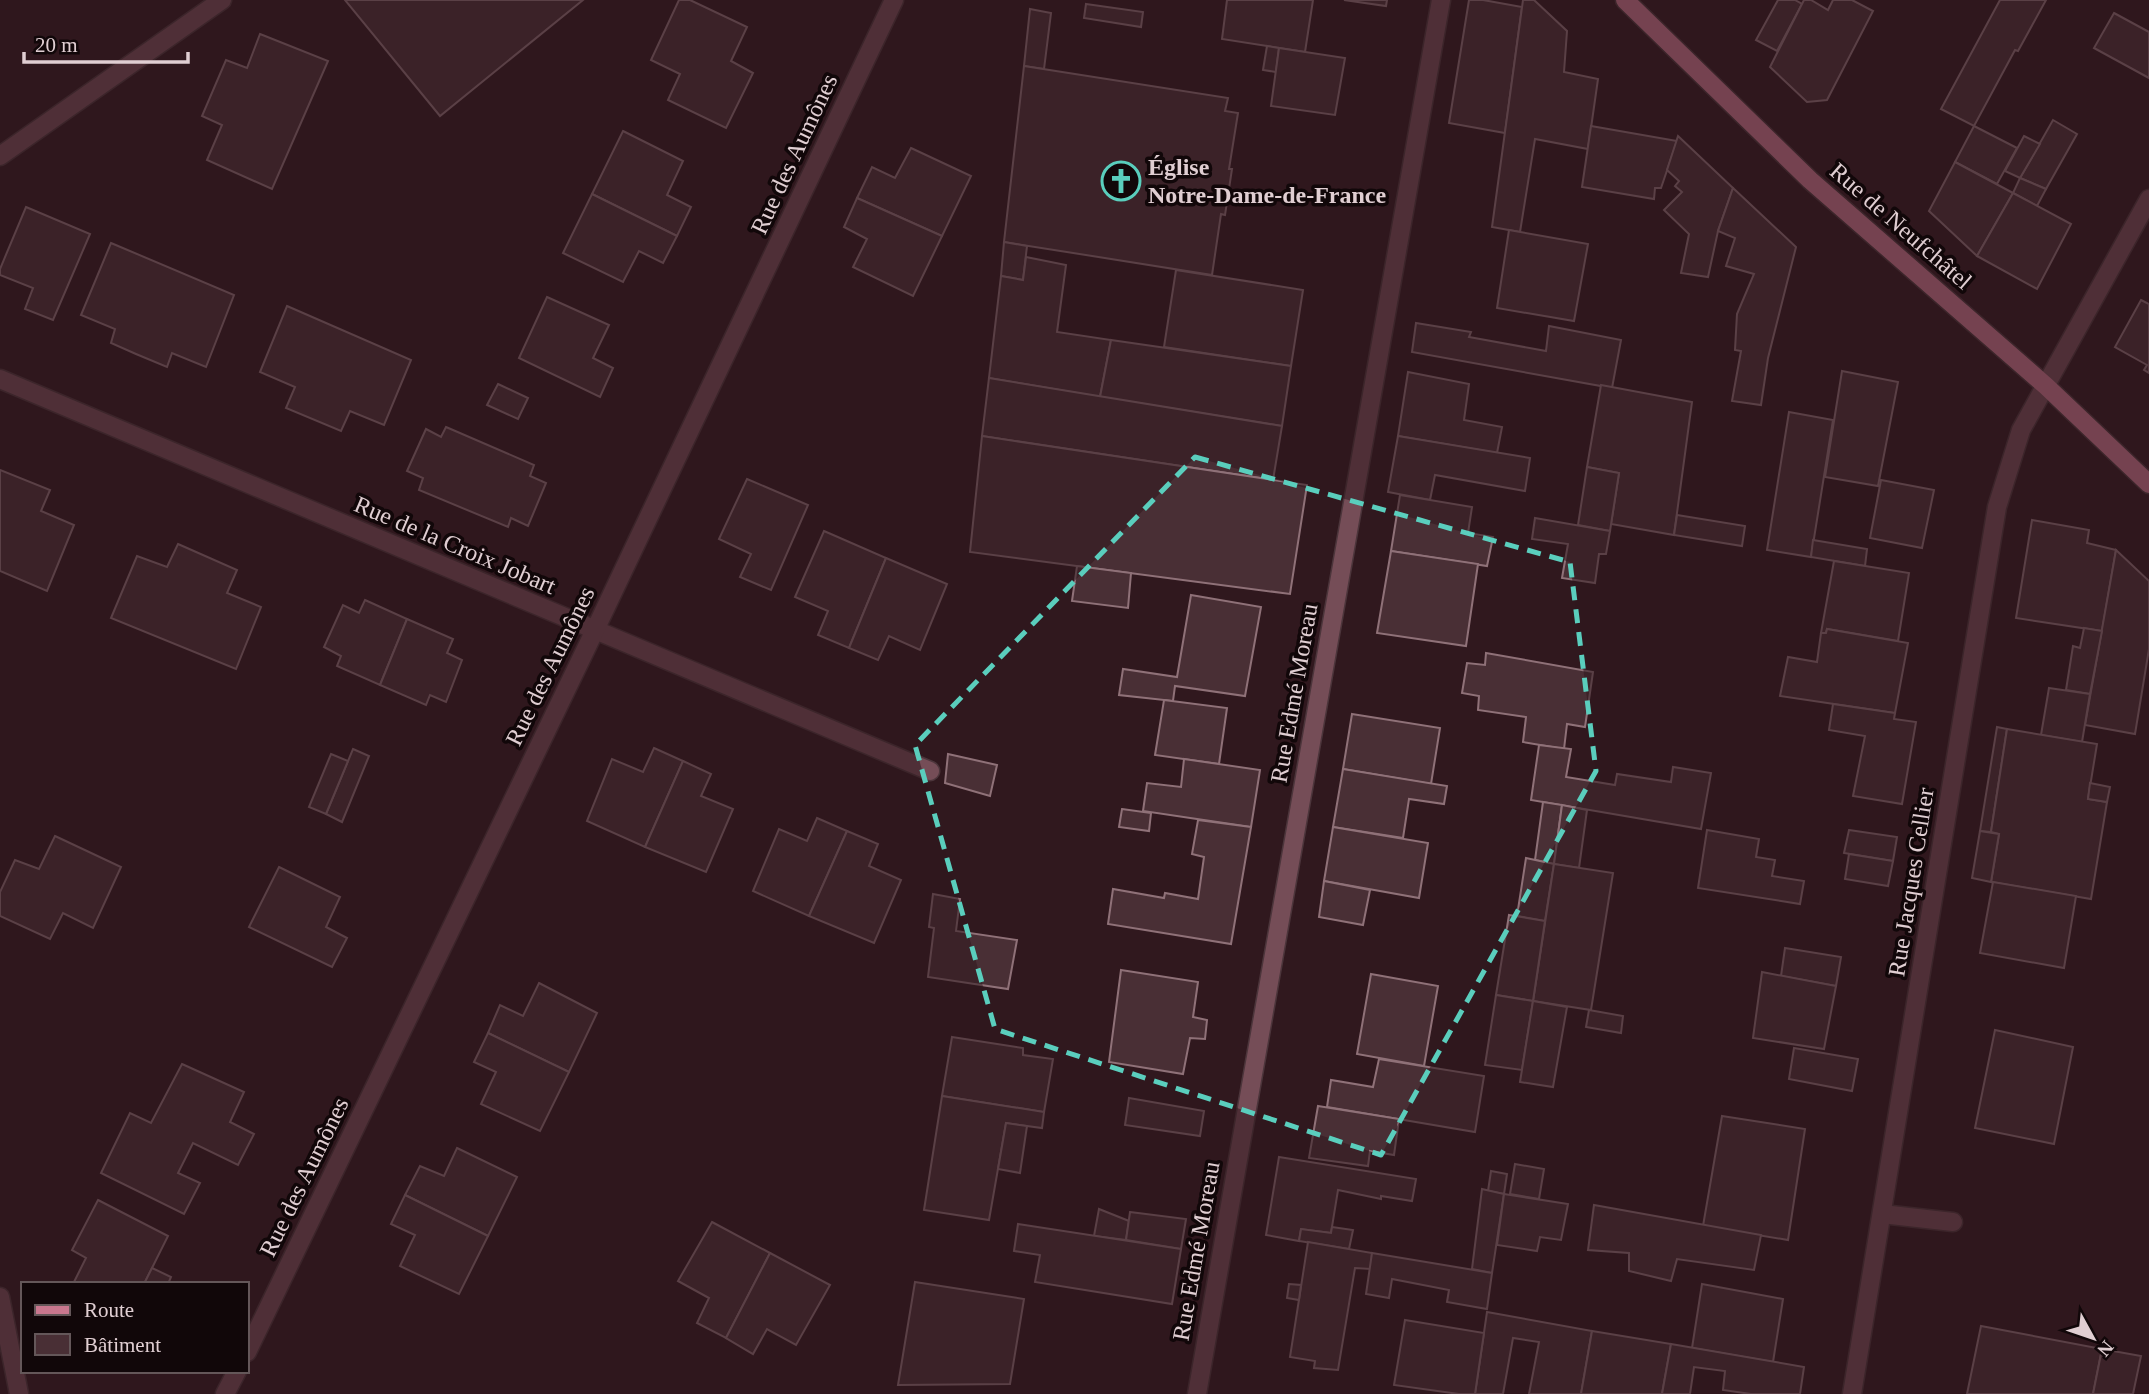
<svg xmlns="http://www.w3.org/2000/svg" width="2149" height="1394" viewBox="0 0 2149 1394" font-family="'Times New Roman',serif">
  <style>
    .building { fill: #492f35; stroke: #8f7178; stroke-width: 2 }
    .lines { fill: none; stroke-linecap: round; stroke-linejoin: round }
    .minor-casing { stroke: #4c353b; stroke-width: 21 }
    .major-casing { stroke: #4c353b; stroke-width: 21 }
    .minor { stroke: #754d57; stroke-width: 18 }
    .major { stroke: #c9778e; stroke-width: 18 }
    .marked { fill: none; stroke: #5acebd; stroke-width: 5; stroke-dasharray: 14 9; stroke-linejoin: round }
    .labels { text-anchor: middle; stroke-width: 7; stroke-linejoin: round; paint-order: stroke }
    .street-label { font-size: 24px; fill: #e0ced2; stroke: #110709 }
    .poi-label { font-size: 24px; font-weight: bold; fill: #e0ced2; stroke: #110709; text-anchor: start }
  </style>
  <rect width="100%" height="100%" fill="#30181e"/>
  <!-- building -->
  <g class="building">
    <path d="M 345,0 L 583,0 L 440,116 Z"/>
    <path d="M 679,0 L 690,0 L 747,27 L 731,61 L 753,73 L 726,128 L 668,100 L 680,74 L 651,60 Z"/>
    <path d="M 1227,0 L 1313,0 L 1305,52 L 1222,39 Z"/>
    <path d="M 1344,0 L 1387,0 L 1386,6 Z"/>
    <path d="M 1469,0 L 1483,0 L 1522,7 L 1505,133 L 1449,123 Z"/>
    <path d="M 1523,0 L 1534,0 L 1567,31 L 1564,72 L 1598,79 L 1588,149 L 1535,139 L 1520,232 L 1492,227 Z"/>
    <path d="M 1778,0 L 1795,0 L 1802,4 L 1777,51 L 1756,40 Z"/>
    <path d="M 1804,0 L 1811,0 L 1828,10 L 1833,0 L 1852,0 L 1873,11 L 1827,100 L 1807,102 L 1770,67 Z"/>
    <path d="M 2000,0 L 2046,0 L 2018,51 L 2015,50 L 1974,126 L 1941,109 Z"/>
    <path d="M 1086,4 L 1143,12 L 1141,27 L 1084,18 Z"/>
    <path d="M 1030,9 L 1051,13 L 1044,69 L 1024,66 Z"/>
    <path d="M 2114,13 L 2149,32 L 2149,78 L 2094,48 Z"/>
    <path d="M 260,34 L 328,61 L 272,189 L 207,160 L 222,125 L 202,116 L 226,60 L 247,68 Z"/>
    <path d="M 1267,46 L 1279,48 L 1276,72 L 1263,70 Z"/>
    <path d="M 1279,48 L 1345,58 L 1335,115 L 1271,106 Z"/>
    <path d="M 1024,66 L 1228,98 L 1225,111 L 1238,113 L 1229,169 L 1232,169 L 1225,215 L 1221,214 L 1212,275 L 1004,242 Z"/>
    <path d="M 2053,120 L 2077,134 L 2046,189 L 2020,178 Z"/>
    <path d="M 1591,126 L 1677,141 L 1661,188 L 1655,188 L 1654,199 L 1582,187 Z"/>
    <path d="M 1974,126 L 2017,148 L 1997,184 L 1955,162 Z"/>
    <path d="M 623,131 L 683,161 L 667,195 L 691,207 L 677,236 L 592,194 Z"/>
    <path d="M 1678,136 L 1733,188 L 1718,231 L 1708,277 L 1681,273 L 1689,234 L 1664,210 L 1682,192 L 1675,186 L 1679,181 L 1667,170 Z"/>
    <path d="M 2024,136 L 2040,144 L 2020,178 L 2005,171 Z"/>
    <path d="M 911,148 L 971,176 L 942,236 L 857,198 L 872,167 L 895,178 Z"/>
    <path d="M 1955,162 L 2013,193 L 1977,256 L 1929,211 Z"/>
    <path d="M 2020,178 L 2046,189 L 2037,206 L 2013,193 Z"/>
    <path d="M 1733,188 L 1796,247 L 1768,358 L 1761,405 L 1732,401 L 1741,351 L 1735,350 L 1737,314 L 1754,274 L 1726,266 L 1735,238 L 1718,231 Z"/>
    <path d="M 2013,193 L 2071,224 L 2037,289 L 1977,256 Z"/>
    <path d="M 592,194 L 677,236 L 663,263 L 639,251 L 623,282 L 563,253 Z"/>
    <path d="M 857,198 L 942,236 L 913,296 L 853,267 L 867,239 L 844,227 Z"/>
    <path d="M 26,207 L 90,234 L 53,320 L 25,309 L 33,288 L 0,275 L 0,269 Z"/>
    <path d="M 1509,230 L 1588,244 L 1574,321 L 1497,308 Z"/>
    <path d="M 1004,242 L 1027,246 L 1023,280 L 1001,276 Z"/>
    <path d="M 111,243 L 234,295 L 206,367 L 172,353 L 167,367 L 136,354 L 111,343 L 115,329 L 81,315 Z"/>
    <path d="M 1026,257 L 1066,265 L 1057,332 L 1111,340 L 1100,397 L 989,378 L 1001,276 L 1023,280 Z"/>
    <path d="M 1176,270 L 1303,290 L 1291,366 L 1164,347 Z"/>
    <path d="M 547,297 L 609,325 L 593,358 L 613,368 L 600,397 L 519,358 Z"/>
    <path d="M 2141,300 L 2149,304 L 2149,373 L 2144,370 L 2147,365 L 2115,347 Z"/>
    <path d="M 287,306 L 411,360 L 384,425 L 350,411 L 341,431 L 286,408 L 295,387 L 260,372 Z"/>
    <path d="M 1416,323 L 1471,332 L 1469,337 L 1546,351 L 1549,326 L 1621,340 L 1612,388 L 1412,352 Z"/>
    <path d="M 1111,340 L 1291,366 L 1282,426 L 1100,397 Z"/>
    <path d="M 1842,371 L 1898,382 L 1878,486 L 1825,477 Z"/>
    <path d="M 1408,372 L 1469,384 L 1464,420 L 1502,427 L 1497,453 L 1398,436 Z"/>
    <path d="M 989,378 L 1282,426 L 1273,480 L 982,436 Z"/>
    <path d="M 498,384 L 528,398 L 518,419 L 487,405 Z"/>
    <path d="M 1601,385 L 1692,402 L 1674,535 L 1611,524 L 1619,473 L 1587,467 Z"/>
    <path d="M 1789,412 L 1833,420 L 1811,557 L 1767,550 Z"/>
    <path d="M 446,427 L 534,465 L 530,476 L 546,483 L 528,526 L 511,518 L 508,527 L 419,490 L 423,478 L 407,471 L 426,429 L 441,437 Z"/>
    <path d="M 982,436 L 1307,485 L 1290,594 L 970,552 Z"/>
    <path d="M 1398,436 L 1530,458 L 1525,491 L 1435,475 L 1430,500 L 1388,492 Z"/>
    <path d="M 1587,467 L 1619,473 L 1610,531 L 1578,525 Z"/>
    <path d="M 0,470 L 50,490 L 41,511 L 74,525 L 47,591 L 0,571 Z"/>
    <path d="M 747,479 L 808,505 L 771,590 L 740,577 L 751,554 L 719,539 Z"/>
    <path d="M 1881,480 L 1934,490 L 1922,548 L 1870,538 Z"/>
    <path d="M 1400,495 L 1472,507 L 1468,533 L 1493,537 L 1487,566 L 1391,551 Z"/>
    <path d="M 1677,515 L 1745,526 L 1742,546 L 1674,535 Z"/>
    <path d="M 1535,518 L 1610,531 L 1606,554 L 1599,554 L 1595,583 L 1562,578 L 1568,544 L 1532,539 Z"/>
    <path d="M 2032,520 L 2089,530 L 2087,543 L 2116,550 L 2102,631 L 2016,618 Z"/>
    <path d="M 824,531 L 886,558 L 849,648 L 818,635 L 828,611 L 795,597 Z"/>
    <path d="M 1813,540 L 1867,549 L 1865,566 L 1811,557 Z"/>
    <path d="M 178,544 L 237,570 L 227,593 L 261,607 L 236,669 L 111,618 L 137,556 L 167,567 Z"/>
    <path d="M 2116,550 L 2149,581 L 2149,649 L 2135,734 L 2085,725 Z"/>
    <path d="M 1391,551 L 1478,564 L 1466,646 L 1377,633 Z"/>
    <path d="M 886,558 L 947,584 L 920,650 L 889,636 L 878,660 L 849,648 Z"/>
    <path d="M 1834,561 L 1909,573 L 1898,641 L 1827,629 L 1826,633 L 1821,633 Z"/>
    <path d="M 1077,566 L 1131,573 L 1128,608 L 1072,601 Z"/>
    <path d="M 1191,595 L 1261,607 L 1245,696 L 1175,686 L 1173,701 L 1119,695 L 1123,669 L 1177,677 Z"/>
    <path d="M 365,600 L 407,619 L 380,685 L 337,666 L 341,656 L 324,647 L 343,605 L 359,613 Z"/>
    <path d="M 407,619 L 453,639 L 447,653 L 462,660 L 446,702 L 430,695 L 426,705 L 380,685 Z"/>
    <path d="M 2084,628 L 2102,631 L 2090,694 L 2066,690 L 2073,646 L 2080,648 Z"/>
    <path d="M 1827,629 L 1908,643 L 1895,713 L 1780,696 L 1788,657 L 1817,662 L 1821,633 L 1826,633 Z"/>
    <path d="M 1486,653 L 1593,672 L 1585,727 L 1567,724 L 1564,749 L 1523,742 L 1526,717 L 1478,710 L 1479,696 L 1462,693 L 1467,663 L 1485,665 Z"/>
    <path d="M 2049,688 L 2090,694 L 2082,742 L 2041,735 Z"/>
    <path d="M 1164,700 L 1227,708 L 1219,764 L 1155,755 Z"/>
    <path d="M 1833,704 L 1895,713 L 1894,719 L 1916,722 L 1902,804 L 1853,796 L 1865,736 L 1829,730 Z"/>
    <path d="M 1352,714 L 1440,728 L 1431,784 L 1343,769 Z"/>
    <path d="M 1997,727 L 2007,729 L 1991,832 L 1980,831 Z"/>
    <path d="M 2007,729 L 2097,744 L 2088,799 L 2107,802 L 2091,899 L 1991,882 L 1999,834 L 1991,832 Z"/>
    <path d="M 1539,745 L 1571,749 L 1566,777 L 1615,785 L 1617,774 L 1671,782 L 1673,767 L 1711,773 L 1701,829 L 1531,800 Z"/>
    <path d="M 654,748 L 683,761 L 645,847 L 587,821 L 612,759 L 643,772 Z"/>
    <path d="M 353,749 L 369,756 L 342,822 L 326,814 Z"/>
    <path d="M 331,754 L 348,761 L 326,814 L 309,807 Z"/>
    <path d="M 948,754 L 997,765 L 990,796 L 945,783 Z"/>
    <path d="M 1184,759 L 1260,770 L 1251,827 L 1143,811 L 1147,783 L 1181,787 Z"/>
    <path d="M 683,761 L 711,774 L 701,796 L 733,809 L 706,872 L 645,847 Z"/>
    <path d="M 1343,769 L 1447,786 L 1444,804 L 1409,799 L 1403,838 L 1333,827 Z"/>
    <path d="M 2090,783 L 2110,787 L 2107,802 L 2088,799 Z"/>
    <path d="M 1543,802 L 1562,805 L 1554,864 L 1535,860 Z"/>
    <path d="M 1562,805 L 1587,810 L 1579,868 L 1554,864 Z"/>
    <path d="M 1122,809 L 1151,813 L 1149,831 L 1119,827 Z"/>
    <path d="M 817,818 L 847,831 L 809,916 L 753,891 L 779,829 L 807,841 Z"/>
    <path d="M 1198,820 L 1251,827 L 1231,944 L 1108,924 L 1113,889 L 1164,898 L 1165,893 L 1198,899 L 1204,857 L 1192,854 Z"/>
    <path d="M 1333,827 L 1428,843 L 1419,898 L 1324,881 Z"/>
    <path d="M 1707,830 L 1759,839 L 1756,857 L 1775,860 L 1772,876 L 1804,881 L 1800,904 L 1698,888 Z"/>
    <path d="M 1849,830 L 1897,837 L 1893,861 L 1844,853 Z"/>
    <path d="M 847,831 L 878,844 L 869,866 L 901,880 L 874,943 L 809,916 Z"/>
    <path d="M 1980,831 L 1999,834 L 1991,882 L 1972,878 Z"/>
    <path d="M 55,836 L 121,867 L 93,928 L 63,913 L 50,939 L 0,916 L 0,892 L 15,860 L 39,869 Z"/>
    <path d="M 1849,854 L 1893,861 L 1888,886 L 1845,879 Z"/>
    <path d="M 1526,858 L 1554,864 L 1545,921 L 1517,916 Z"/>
    <path d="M 1554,864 L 1613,873 L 1591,1010 L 1533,1001 Z"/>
    <path d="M 279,867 L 340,897 L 326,927 L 347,938 L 332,967 L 249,927 Z"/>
    <path d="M 1324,881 L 1370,890 L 1363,925 L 1319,917 Z"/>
    <path d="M 1993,882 L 2076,896 L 2064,968 L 1980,953 Z"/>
    <path d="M 933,894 L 960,899 L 956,931 L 1017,940 L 1008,989 L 928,977 L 934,928 L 929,927 Z"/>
    <path d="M 1509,915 L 1545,921 L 1533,1001 L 1496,995 Z"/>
    <path d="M 1785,948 L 1841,957 L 1836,986 L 1781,976 Z"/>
    <path d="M 1121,970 L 1198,982 L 1193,1017 L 1207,1020 L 1205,1039 L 1190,1038 L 1183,1074 L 1109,1062 Z"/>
    <path d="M 1762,972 L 1836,986 L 1824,1049 L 1753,1038 Z"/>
    <path d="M 1371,974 L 1438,986 L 1424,1066 L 1357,1054 Z"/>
    <path d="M 539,983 L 597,1013 L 569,1072 L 488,1033 L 500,1005 L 523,1016 Z"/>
    <path d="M 1496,995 L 1533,1001 L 1522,1070 L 1485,1065 Z"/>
    <path d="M 1533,1001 L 1567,1007 L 1553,1087 L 1520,1082 Z"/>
    <path d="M 1589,1010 L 1623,1016 L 1621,1033 L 1586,1027 Z"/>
    <path d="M 1995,1030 L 2073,1047 L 2054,1144 L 1975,1128 Z"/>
    <path d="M 488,1033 L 569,1072 L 540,1131 L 481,1104 L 496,1072 L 474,1062 Z"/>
    <path d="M 952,1037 L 1023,1048 L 1023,1055 L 1053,1059 L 1044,1112 L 942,1096 Z"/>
    <path d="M 1794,1048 L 1858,1059 L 1852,1091 L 1789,1079 Z"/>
    <path d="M 1379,1059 L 1484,1076 L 1475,1132 L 1327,1107 L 1331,1080 L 1373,1087 Z"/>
    <path d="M 182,1064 L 244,1092 L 230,1122 L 254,1134 L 238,1165 L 193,1143 L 178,1173 L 200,1183 L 184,1214 L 101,1173 L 130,1113 L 151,1123 Z"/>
    <path d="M 942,1096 L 1044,1112 L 1042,1128 L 1006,1123 L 989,1220 L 924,1210 Z"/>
    <path d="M 1129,1098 L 1204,1111 L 1200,1136 L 1125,1125 Z"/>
    <path d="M 1318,1106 L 1399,1119 L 1394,1155 L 1370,1151 L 1368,1166 L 1309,1158 Z"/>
    <path d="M 1722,1116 L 1805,1129 L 1788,1240 L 1703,1226 Z"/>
    <path d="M 1006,1123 L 1027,1126 L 1020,1173 L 998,1169 Z"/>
    <path d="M 457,1148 L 517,1177 L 488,1236 L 405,1195 L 420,1166 L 444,1176 Z"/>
    <path d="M 1279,1157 L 1416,1179 L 1412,1201 L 1381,1196 L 1381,1199 L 1338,1190 L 1331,1233 L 1301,1229 L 1299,1241 L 1266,1235 Z"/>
    <path d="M 1515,1164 L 1544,1169 L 1539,1199 L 1510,1194 Z"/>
    <path d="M 1491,1171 L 1507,1174 L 1504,1194 L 1488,1191 Z"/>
    <path d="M 1482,1189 L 1504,1194 L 1492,1273 L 1472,1269 Z"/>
    <path d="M 1504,1194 L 1568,1204 L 1561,1240 L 1540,1237 L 1537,1251 L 1497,1245 Z"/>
    <path d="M 405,1195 L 488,1236 L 459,1294 L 400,1266 L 415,1235 L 391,1224 Z"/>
    <path d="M 98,1200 L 168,1236 L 144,1284 L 73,1284 L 86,1258 L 72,1250 Z"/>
    <path d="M 1594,1205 L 1761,1235 L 1754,1270 L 1677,1259 L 1671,1281 L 1629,1271 L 1629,1253 L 1588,1250 Z"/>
    <path d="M 1099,1209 L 1129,1221 L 1126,1240 L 1094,1236 Z"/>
    <path d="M 1130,1212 L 1186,1219 L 1181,1249 L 1126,1240 Z"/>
    <path d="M 712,1222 L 770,1253 L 726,1338 L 697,1323 L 709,1298 L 678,1281 Z"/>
    <path d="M 1018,1224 L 1181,1249 L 1172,1304 L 1035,1282 L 1040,1255 L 1014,1251 Z"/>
    <path d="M 1332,1227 L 1353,1230 L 1349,1249 L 1299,1241 L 1301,1229 L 1331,1233 Z"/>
    <path d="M 1308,1242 L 1372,1253 L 1371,1269 L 1355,1268 L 1338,1370 L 1314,1368 L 1315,1361 L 1290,1357 Z"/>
    <path d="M 770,1253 L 830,1285 L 796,1345 L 767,1329 L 753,1354 L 726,1338 Z"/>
    <path d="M 1372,1253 L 1492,1273 L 1487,1309 L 1447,1302 L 1449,1290 L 1392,1279 L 1389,1298 L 1366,1294 Z"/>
    <path d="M 152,1268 L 171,1277 L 168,1284 L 144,1284 Z"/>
    <path d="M 915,1282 L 1024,1299 L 1010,1384 L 898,1385 Z"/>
    <path d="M 1289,1284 L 1301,1285 L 1299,1300 L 1287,1298 Z"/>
    <path d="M 1702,1284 L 1783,1299 L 1773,1362 L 1692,1348 Z"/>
    <path d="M 1487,1312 L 1592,1331 L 1581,1394 L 1529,1394 L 1539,1342 L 1513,1338 L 1503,1394 L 1475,1394 Z"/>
    <path d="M 1405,1320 L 1484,1333 L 1475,1394 L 1459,1394 L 1394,1385 Z"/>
    <path d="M 1981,1326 L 2102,1349 L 2093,1394 L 1967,1394 Z"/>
    <path d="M 1592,1331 L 1671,1344 L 1662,1394 L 1581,1394 Z"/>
    <path d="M 1671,1344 L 1804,1367 L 1800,1394 L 1751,1394 L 1723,1390 L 1725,1371 L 1694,1367 L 1690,1394 L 1662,1394 Z"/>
    <path d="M 2102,1349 L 2141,1356 L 2133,1394 L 2093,1394 Z"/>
  </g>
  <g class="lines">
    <defs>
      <g id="minor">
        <path d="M 0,156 L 222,0"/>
        <path d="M 0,379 L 930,771"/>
        <path d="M 1882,1214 L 1953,1222"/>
        <path d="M 0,1297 L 19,1394"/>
        <path d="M 247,1352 L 595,630 L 894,0"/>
        <path d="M 225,1394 L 237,1371"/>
        <path d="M 1197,1394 L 1441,0"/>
        <path d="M 1852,1394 L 1997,507 L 2021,430 L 2149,199"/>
      </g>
      <path id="major" d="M 1625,0 L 1810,180 L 2046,386 L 2149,484"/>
    </defs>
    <!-- minor casing -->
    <use href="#minor" class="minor-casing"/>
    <!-- major casing -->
    <use href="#major" class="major-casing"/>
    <!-- minor -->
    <use href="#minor" class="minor"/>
    <!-- major -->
    <use href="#major" class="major"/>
  </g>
  <!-- marked area -->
  <path d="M0 0H2149V1394H0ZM 1195,457 L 1570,562 L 1596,771 L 1381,1155 L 995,1029 L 915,745 Z" fill="#30181e" fill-opacity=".55" fill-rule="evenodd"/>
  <path class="marked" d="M 1195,457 L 1570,562 L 1596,771 L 1381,1155 L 995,1029 L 915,745 Z"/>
  <!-- icons -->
  <defs>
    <symbol id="church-ring" viewBox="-11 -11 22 22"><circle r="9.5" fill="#110709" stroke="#5acebd" stroke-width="1.5"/><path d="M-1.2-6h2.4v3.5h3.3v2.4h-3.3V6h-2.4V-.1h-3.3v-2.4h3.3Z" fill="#5acebd"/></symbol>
  </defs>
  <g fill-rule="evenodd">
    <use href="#church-ring" x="1099" y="159" width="44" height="44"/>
  </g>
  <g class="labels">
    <!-- street labels -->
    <g class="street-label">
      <text transform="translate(794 154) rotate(-65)" y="8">Rue des Aumônes</text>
      <text transform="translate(1901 226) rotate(41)" y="8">Rue de Neufchâtel</text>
      <text transform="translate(455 545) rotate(23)" y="8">Rue de la Croix Jobart</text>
      <text transform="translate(550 666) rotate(-64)" y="8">Rue des Aumônes</text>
      <text transform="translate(1294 693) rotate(-80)" y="8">Rue Edmé Moreau</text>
      <text transform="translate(1911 882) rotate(-81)" y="8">Rue Jacques Cellier</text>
      <text transform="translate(304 1177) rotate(-64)" y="8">Rue des Aumônes</text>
      <text transform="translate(1196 1251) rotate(-80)" y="8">Rue Edmé Moreau</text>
    </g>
    <!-- poi labels -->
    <g class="poi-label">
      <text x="1148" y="175">Église<tspan x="1148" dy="28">Notre-Dame-de-France</tspan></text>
    </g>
  </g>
  <!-- legend -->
  <rect x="21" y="1282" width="228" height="91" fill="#110709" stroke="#645759" stroke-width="2"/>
  <rect x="35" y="1305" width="35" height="10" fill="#c9778e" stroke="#645759" stroke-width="2"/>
  <text x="84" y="1317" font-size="21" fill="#e0ced2">Route</text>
  <rect x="35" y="1334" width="35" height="21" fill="#492f35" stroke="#645759" stroke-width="2"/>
  <text x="84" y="1352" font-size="21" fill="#e0ced2">Bâtiment</text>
  <!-- north arrow -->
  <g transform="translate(2093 1338) rotate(130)" stroke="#110709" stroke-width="5" paint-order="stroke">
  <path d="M0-5L12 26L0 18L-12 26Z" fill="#e0ced2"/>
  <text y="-10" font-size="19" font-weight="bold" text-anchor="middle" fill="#e0ced2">N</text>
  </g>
  <!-- scale -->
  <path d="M24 52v10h164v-10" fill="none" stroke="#e0ced2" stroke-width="3.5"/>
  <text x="35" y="52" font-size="21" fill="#e0ced2" stroke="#110709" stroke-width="5" paint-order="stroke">20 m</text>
</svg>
